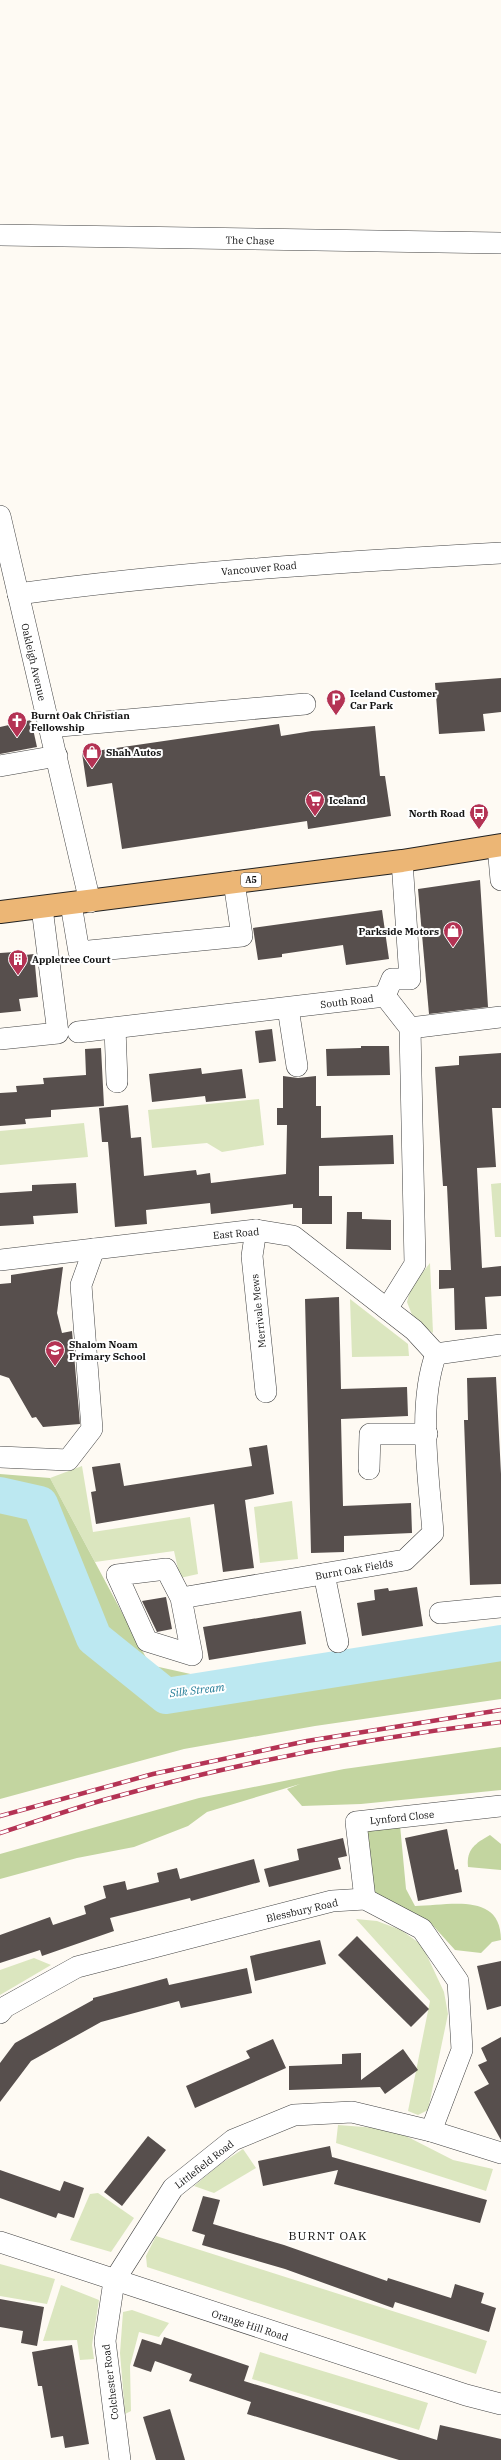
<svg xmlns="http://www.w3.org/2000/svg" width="501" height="2460" viewBox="0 0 501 2460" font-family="'IBM Plex Serif',serif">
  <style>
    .green { fill: #dbe6bf }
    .forest { fill: #c3d5a0 }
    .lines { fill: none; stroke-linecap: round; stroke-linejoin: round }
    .river { stroke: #bce8f1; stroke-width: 36 }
    .building { fill: #574f4d }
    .minor-casing { stroke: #434343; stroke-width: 22 }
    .major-casing { stroke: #212121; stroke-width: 24 }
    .minor { stroke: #fff; stroke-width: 21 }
    .major { stroke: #ecb675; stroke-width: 22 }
    .rail-casing { stroke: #b43354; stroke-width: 4.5 }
    .rail { stroke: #fff; stroke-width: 3; stroke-dasharray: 9; stroke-linecap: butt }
    .labels { text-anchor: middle; stroke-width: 4; stroke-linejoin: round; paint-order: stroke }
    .shield { fill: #fff; stroke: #585858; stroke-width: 1 }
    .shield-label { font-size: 9px; font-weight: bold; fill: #101010 }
    .street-label { font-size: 10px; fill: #101010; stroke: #fff }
    .poi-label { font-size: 10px; font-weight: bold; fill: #101010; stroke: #fff; text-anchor: start }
    .water-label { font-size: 11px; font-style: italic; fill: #237c97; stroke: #fff }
    .quarter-label { font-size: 12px; letter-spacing: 1px; fill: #101010; stroke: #fff }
  </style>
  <rect width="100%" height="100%" fill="#fefaf3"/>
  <!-- green -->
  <g class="green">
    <path d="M 259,1099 L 264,1145 L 222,1152 L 207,1143 L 152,1148 L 148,1110 Z"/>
    <path d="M 84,1123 L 88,1157 L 0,1165 L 0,1131 Z"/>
    <path d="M 501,1183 L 501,1237 L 495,1237 L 491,1184 Z"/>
    <path d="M 430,1263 L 433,1333 L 414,1320 L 407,1302 L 411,1287 Z"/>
    <path d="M 350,1299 L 408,1344 L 409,1356 L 352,1357 Z"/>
    <path d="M 82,1466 L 93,1532 L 190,1517 L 198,1574 L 180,1578 L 174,1551 L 95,1562 L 50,1478 Z"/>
    <path d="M 292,1501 L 298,1559 L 260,1563 L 254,1507 Z"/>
    <path d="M 356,1919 L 377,1921 L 401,1930 L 422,1945 L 444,1992 L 448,2014 L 428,2110 L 418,2115 L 408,2111 L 430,2001 Z"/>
    <path d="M 34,1958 L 51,1965 L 0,1995 L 0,1970 Z"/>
    <path d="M 338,2125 L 377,2128 L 404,2135 L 453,2160 L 493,2169 L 486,2191 L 336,2143 Z"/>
    <path d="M 243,2149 L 256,2168 L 214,2193 L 194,2186 L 219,2165 Z"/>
    <path d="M 98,2193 L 134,2218 L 111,2252 L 70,2240 L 90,2194 Z"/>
    <path d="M 156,2236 L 487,2341 L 476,2374 L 147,2267 L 146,2256 Z"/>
    <path d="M 0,2264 L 55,2279 L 47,2304 L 0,2296 Z"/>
    <path d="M 61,2285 L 99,2300 L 92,2345 L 94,2359 L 80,2360 L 77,2340 L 43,2341 Z"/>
    <path d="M 132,2310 L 169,2323 L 159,2337 L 139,2332 L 130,2366 L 131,2411 L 125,2414 L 120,2353 L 123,2312 Z"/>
    <path d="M 260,2352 L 428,2403 L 419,2430 L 252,2379 Z"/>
  </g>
  <!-- forest -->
  <g class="forest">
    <path d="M 0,1474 L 50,1478 L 150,1665 L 195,1675 L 501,1632 L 501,1699 L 315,1726 L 184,1749 L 0,1799 Z"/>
    <path d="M 501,1747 L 501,1790 L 361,1804 L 302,1806 L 287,1789 L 300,1784 L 207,1812 L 188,1826 L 134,1847 L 77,1858 L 0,1879 L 0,1854 L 199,1798 L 344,1769 Z"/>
    <path d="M 400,1825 L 406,1889 L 415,1906 C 448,1906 501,1891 501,1940 L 492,1942 L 481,1953 L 455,1950 L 428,1920 L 374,1896 L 365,1828 Z"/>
    <path d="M 490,1835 L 501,1844 L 501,1870 L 468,1867 C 466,1849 476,1843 490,1835 Z"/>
  </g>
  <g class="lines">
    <!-- river -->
    <path class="river" d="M 0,1495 L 40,1504 L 94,1638 L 166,1696 L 501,1643"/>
  </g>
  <!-- building -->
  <g class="building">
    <path d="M 501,678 L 501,712 L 483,714 L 485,731 L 439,734 L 435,683 Z"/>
    <path d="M 31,720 L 37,747 L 0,754 L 0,727 Z"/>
    <path d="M 279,724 L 281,736 L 312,731 L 375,726 L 380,776 L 385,776 L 391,816 L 308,829 L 307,821 L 122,849 L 112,783 L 87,787 L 82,753 Z"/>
    <path d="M 480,880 L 488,1007 L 429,1014 L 418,889 Z"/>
    <path d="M 382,910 L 389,959 L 346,965 L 343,945 L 282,954 L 282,957 L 258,960 L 253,928 Z"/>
    <path d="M 15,952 L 16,956 L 34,954 L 38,997 L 19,999 L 21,1011 L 0,1013 L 0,953 Z"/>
    <path d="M 272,1029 L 276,1061 L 259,1063 L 255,1031 Z"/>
    <path d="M 361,1046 L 389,1046 L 390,1075 L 327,1076 L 326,1049 L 361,1048 Z"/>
    <path d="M 101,1048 L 104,1106 L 51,1110 L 51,1117 L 25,1119 L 26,1124 L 0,1126 L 0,1093 L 17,1092 L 16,1086 L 44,1084 L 43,1078 L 86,1075 L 85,1049 Z"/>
    <path d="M 501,1053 L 501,1108 L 492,1108 L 496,1167 L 477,1168 L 482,1268 L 501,1266 L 501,1296 L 485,1297 L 487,1329 L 455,1330 L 454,1288 L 439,1289 L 439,1270 L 451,1270 L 447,1186 L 443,1186 L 435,1067 L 459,1065 L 459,1056 Z"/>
    <path d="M 201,1068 L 202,1074 L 242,1069 L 246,1098 L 206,1102 L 205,1096 L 152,1102 L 149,1074 Z"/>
    <path d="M 283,1076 L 298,1078 L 316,1076 L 316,1106 L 321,1106 L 321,1138 L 393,1135 L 394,1164 L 319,1166 L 319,1196 L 332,1196 L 332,1224 L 302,1224 L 302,1208 L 293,1208 L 293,1204 L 211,1214 L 210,1203 L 146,1210 L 147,1224 L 115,1227 L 108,1142 L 102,1142 L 99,1108 L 128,1105 L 131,1138 L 141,1137 L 144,1176 L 196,1170 L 197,1175 L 210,1173 L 211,1183 L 286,1174 L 287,1125 L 277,1125 L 277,1108 L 283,1108 Z"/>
    <path d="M 76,1183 L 78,1213 L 33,1216 L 34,1224 L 0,1226 L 0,1193 L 32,1191 L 32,1185 Z"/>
    <path d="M 347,1212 L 362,1212 L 362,1219 L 391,1220 L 391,1250 L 346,1249 Z"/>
    <path d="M 63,1267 L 57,1313 L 62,1333 L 72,1331 L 80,1424 L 43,1427 L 36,1417 L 32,1418 L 9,1378 L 0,1375 L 0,1284 L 11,1283 L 11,1275 Z"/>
    <path d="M 339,1297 L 341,1389 L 407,1387 L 408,1416 L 341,1419 L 343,1506 L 411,1503 L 412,1533 L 344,1536 L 344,1552 L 311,1553 L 305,1299 Z"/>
    <path d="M 496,1377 L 501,1474 L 501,1584 L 470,1585 L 464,1420 L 468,1420 L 467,1378 Z"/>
    <path d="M 267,1445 L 274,1494 L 245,1500 L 254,1568 L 223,1572 L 214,1504 L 96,1524 L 91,1492 L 96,1491 L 92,1467 L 120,1463 L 124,1486 L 252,1466 L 249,1448 Z"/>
    <path d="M 417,1587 L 423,1626 L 362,1636 L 357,1603 L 375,1600 L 374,1590 L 388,1588 L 389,1591 Z"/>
    <path d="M 166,1597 L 172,1629 L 157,1632 L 142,1601 Z"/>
    <path d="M 301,1611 L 306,1644 L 209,1660 L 203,1627 Z"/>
    <path d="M 447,1829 L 455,1870 L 458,1869 L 462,1892 L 418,1901 L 405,1838 Z"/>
    <path d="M 343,1838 L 347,1856 L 338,1858 L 341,1869 L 269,1887 L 264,1869 L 299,1860 L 297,1849 Z"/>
    <path d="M 254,1859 L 260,1882 L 191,1901 L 190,1898 L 110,1918 L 114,1931 L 42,1956 L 40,1950 L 0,1963 L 0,1935 L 50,1917 L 53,1925 L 86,1914 L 84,1906 L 106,1898 L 103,1886 L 125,1881 L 127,1890 L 159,1882 L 157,1873 L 177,1868 L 180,1879 Z"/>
    <path d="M 357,1936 L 429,2009 L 411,2027 L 338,1955 Z"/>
    <path d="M 320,1940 L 326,1964 L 255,1981 L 250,1956 Z"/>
    <path d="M 501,1961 L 501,2006 L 487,2010 L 477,1966 Z"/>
    <path d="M 247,1968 L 252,1993 L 181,2008 L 179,2001 L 101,2022 L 31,2061 L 0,2102 L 0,2063 L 15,2043 L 93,2000 L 93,1998 L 167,1978 L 169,1985 Z"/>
    <path d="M 501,2037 L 501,2140 L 474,2092 L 489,2084 L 478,2065 L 487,2061 L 481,2048 Z"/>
    <path d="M 273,2039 L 286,2068 L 195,2108 L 186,2086 L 250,2058 L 246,2051 Z"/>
    <path d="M 403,2049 L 418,2070 L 385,2094 L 380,2087 L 289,2090 L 289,2066 L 342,2064 L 342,2054 L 361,2053 L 361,2080 Z"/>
    <path d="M 148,2136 L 166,2150 L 122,2206 L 104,2192 Z"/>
    <path d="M 330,2146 L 332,2157 L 487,2200 L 480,2223 L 334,2184 L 338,2170 L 263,2186 L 258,2161 Z"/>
    <path d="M 0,2170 L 60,2191 L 64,2181 L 84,2188 L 74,2218 L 58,2213 L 56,2218 L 0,2198 Z"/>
    <path d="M 203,2196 L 220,2200 L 213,2224 L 284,2245 L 387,2281 L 388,2278 L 451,2298 L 455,2284 L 484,2293 L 481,2303 L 496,2308 L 489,2332 L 395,2302 L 393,2308 L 285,2269 L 202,2245 L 205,2235 L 192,2231 Z"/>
    <path d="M 0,2299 L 44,2307 L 37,2346 L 21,2343 L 23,2331 L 0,2327 Z"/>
    <path d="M 164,2337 L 249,2366 L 244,2381 L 437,2440 L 440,2425 L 501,2439 L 501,2460 L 399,2460 L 247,2414 L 251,2402 L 189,2381 L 192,2374 L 155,2361 L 151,2372 L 133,2366 L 142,2339 L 161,2345 Z"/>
    <path d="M 72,2345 L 89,2444 L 65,2448 L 63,2436 L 51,2438 L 42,2386 L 38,2386 L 32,2352 Z"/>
    <path d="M 170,2409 L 185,2460 L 156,2460 L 143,2417 Z"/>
  </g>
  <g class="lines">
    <defs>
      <g id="minor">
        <path d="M 0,235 L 501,243"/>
        <path d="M 0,516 L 90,902"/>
        <path d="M 18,594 C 179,572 340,562 501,553"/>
        <path d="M 49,727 L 305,704"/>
        <path d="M 0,766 L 57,756"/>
        <path d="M 498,846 L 501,880"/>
        <path d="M 71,904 L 79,952 L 242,936 L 234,882"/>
        <path d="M 385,996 L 392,979 L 410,979 L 402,861"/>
        <path d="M 288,1008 L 297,1066"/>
        <path d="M 115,1028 L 117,1082"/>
        <path d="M 410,1028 L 501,1017"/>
        <path d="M 78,1032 L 385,996 L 410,1028 L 415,1264 L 387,1309"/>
        <path d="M 0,1039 L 58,1033 L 42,908"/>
        <path d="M 256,1230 L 252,1256 L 266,1392"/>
        <path d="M 0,1260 L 256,1230 L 293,1236 L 414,1330 L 436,1354 L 501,1345"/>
        <path d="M 0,1457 L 68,1460 L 92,1429 L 81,1285 L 94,1249"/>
        <path d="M 369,1469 L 370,1434 L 427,1434"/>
        <path d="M 324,1574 L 338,1642"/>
        <path d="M 181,1598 L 166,1569 L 117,1575 L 147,1641 L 192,1655 L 181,1598 L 405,1560 L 433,1533 C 429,1478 417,1406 436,1354"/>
        <path d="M 440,1613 L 501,1607"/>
        <path d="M 365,1899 L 356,1822 L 501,1806"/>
        <path d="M 0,2013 L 5,2007 L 77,1967 L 332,1901 L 365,1899 L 422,1929 L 458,1981 L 462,2050 L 431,2131"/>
        <path d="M 0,2242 L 466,2395 L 501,2404"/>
        <path d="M 120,2460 L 105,2341 L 114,2281 L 173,2188 L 233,2140 L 294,2115 L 352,2112 L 431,2131 L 501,2153"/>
      </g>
      <path id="major" d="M 0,912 L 402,861 L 501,845"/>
    </defs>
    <!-- minor casing -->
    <use href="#minor" class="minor-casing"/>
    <!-- major casing -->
    <use href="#major" class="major-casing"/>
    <!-- minor -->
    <use href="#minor" class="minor"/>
    <!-- major -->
    <use href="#major" class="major"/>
    <defs>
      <g id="rail">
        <path d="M 0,1816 L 153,1774 L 307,1741 L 501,1710"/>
        <path d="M 0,1833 C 35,1822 71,1809 107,1799 C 235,1763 368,1738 501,1722"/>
      </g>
    </defs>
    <!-- rail casing -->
    <use href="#rail" class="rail-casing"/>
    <!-- rail -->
    <use href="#rail" class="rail"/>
  </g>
  <!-- icons -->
  <defs>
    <symbol id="parking-pin" viewBox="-11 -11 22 30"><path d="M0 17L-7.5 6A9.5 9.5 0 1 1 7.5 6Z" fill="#b43354" stroke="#fff"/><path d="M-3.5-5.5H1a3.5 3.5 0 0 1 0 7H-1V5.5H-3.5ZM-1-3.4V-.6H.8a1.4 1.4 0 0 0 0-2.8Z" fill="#fff"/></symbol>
    <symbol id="church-pin" viewBox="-11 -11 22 30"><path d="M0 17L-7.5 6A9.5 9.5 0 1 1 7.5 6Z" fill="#b43354" stroke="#fff"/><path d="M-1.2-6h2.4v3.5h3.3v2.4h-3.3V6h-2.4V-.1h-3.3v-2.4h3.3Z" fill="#fff"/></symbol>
    <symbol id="shop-pin" viewBox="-11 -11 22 30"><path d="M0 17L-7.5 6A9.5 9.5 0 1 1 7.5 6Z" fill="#b43354" stroke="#fff"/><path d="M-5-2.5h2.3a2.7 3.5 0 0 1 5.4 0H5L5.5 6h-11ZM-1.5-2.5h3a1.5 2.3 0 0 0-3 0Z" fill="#fff"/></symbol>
    <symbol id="supermarket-pin" viewBox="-11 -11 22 30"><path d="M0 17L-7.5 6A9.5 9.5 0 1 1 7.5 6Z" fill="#b43354" stroke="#fff"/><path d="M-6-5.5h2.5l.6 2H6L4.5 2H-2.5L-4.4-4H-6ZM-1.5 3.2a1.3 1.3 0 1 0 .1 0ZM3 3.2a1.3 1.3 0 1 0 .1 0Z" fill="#fff"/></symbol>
    <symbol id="bus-pin" viewBox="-11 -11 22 30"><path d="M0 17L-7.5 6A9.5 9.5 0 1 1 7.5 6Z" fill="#b43354" stroke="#fff"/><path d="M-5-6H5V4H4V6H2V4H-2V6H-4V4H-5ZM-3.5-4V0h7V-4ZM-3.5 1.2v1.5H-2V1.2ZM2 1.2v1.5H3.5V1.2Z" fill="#fff"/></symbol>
    <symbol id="building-pin" viewBox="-11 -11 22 30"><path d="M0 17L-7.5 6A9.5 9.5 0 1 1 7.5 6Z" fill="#b43354" stroke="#fff"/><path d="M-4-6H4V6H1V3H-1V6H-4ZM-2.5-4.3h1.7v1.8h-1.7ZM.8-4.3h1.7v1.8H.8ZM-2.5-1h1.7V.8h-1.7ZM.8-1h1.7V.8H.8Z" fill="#fff"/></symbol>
    <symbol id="school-pin" viewBox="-11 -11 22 30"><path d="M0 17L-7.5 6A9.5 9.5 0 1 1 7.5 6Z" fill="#b43354" stroke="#fff"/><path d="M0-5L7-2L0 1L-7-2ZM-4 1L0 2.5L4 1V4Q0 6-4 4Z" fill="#fff"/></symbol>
  </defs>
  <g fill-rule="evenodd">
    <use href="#parking-pin" x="325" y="688" width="22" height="30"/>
    <use href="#church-pin" x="6" y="710" width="22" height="30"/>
    <use href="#shop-pin" x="81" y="741" width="22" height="30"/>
    <use href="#supermarket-pin" x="304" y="789" width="22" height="30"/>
    <use href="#bus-pin" x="468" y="802" width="22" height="30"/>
    <use href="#shop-pin" x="442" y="920" width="22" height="30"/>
    <use href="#building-pin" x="7" y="948" width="22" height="30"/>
    <use href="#school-pin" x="44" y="1339" width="22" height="30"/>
  </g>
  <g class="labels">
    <!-- shield labels -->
    <rect class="shield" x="241" y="873" width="20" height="14" rx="3"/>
    <g class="shield-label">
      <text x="251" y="883">A5</text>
    </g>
    <!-- street labels -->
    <g class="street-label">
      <text transform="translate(250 240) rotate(1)" y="4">The Chase</text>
      <text transform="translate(259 568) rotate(-5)" y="4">Vancouver Road</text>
      <text transform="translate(34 662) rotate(77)" y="4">Oakleigh Avenue</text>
      <text transform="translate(347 1001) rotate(-7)" y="4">South Road</text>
      <text transform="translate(236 1233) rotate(-5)" y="4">East Road</text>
      <text transform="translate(258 1311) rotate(-96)" y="4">Merrivale Mews</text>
      <text transform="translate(354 1569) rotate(-10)" y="4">Burnt Oak Fields</text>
      <text transform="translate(402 1817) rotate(-6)" y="4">Lynford Close</text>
      <text transform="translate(302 1910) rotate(-13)" y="4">Blessbury Road</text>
      <text transform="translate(204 2164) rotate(-38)" y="4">Littlefield Road</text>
      <text transform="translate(250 2325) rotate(18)" y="4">Orange Hill Road</text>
      <text transform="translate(110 2382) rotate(-97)" y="4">Colchester Road</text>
    </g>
    <!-- poi labels -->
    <g class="poi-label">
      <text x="350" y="697">Iceland Customer<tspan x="350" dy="12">Car Park</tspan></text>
      <text x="31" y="719">Burnt Oak Christian<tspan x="31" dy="12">Fellowship</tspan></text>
      <text x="106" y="756">Shah Autos</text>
      <text x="329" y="804">Iceland</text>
      <text x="465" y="817" text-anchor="end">North Road</text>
      <text x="439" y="935" text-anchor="end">Parkside Motors</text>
      <text x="32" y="963">Appletree Court</text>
      <text x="69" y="1348">Shalom Noam<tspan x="69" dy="12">Primary School</tspan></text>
    </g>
    <!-- water labels -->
    <g class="water-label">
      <text transform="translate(197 1690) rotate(-7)" y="4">Silk Stream</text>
    </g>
    <!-- quarter labels -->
    <g class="quarter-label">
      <text x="328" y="2240">BURNT OAK</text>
    </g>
  </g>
</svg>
